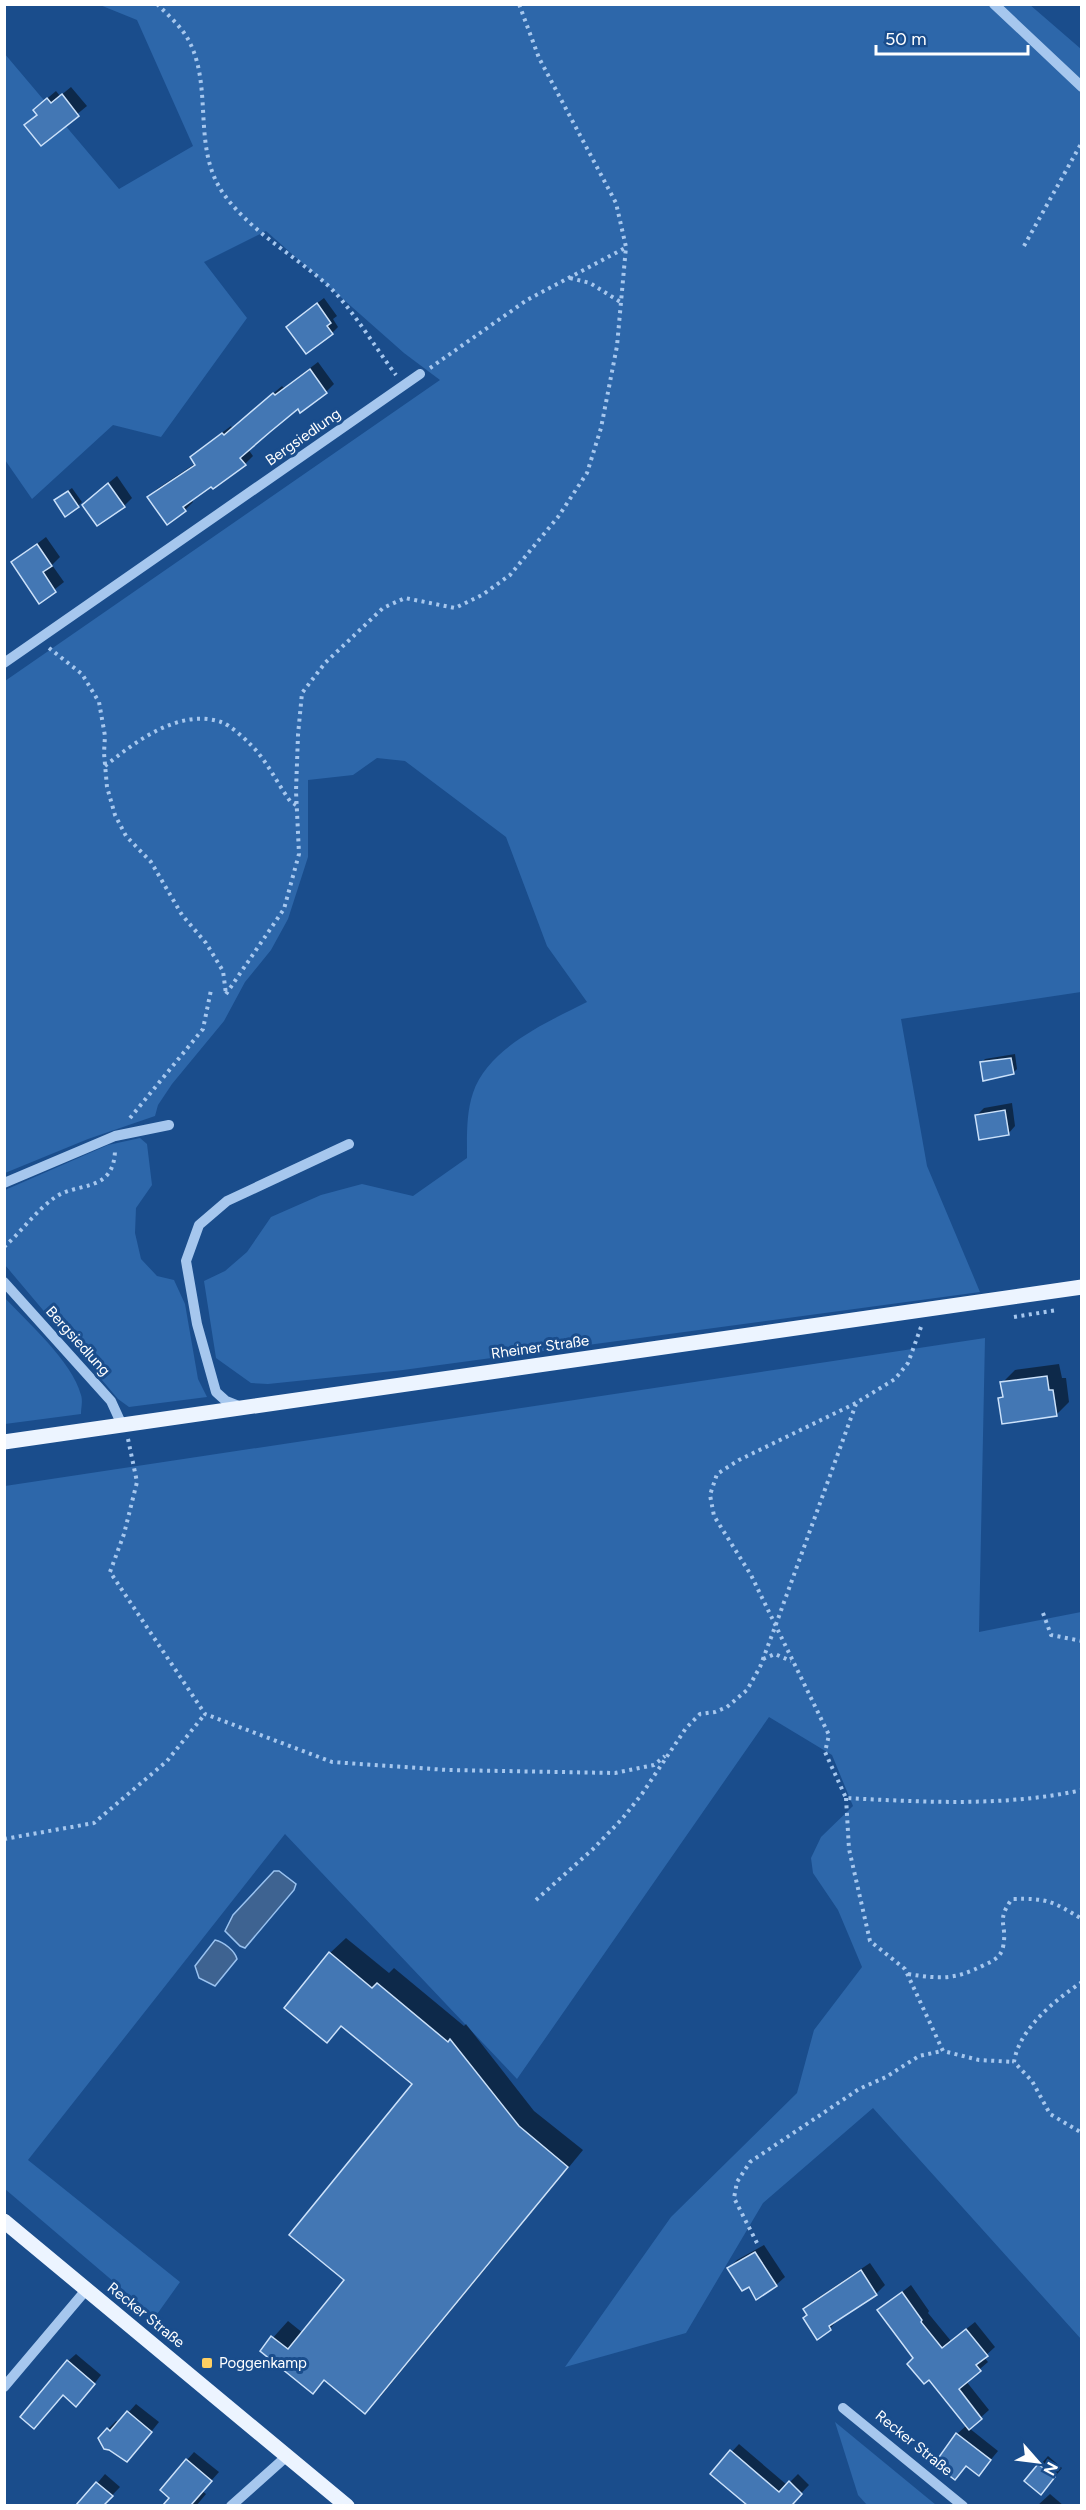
<svg xmlns="http://www.w3.org/2000/svg" width="1086" height="2510" viewBox="0 0 1086 2510" font-family="Figtree,sans-serif">
  <style>
    .green { fill: #2d67aa }
    .water { fill: #3e6391; stroke: #99c2f0; stroke-width: 1.5 }
    .shadow { fill: #0007 }
    .building { fill: #4377b4; stroke: #cbe1fa; stroke-width: 1.5 }
    .lines { fill: none; stroke-linecap: round; stroke-linejoin: round }
    .path { stroke: #a6c7ee; stroke-width: 4; stroke-dasharray: 3 4.5; stroke-linecap: butt }
    .minor { stroke: #a6c7ee; stroke-width: 10 }
    .major { stroke: #ecf4ff; stroke-width: 15 }
    .poi-dot { fill: #ffd062; stroke: #1a4d8c; stroke-width: 2 }
    .labels { text-anchor: middle; stroke-width: 6; stroke-linejoin: round; paint-order: stroke }
    .street-label { font-size: 15px; fill: #fff; stroke: #1a4d8c }
    .poi-label { font-size: 15px; fill: #fff; stroke: #1a4d8c; text-anchor: start }
  </style>
  <rect width="100%" height="100%" fill="#1a4d8c"/>
  <!-- green -->
  <g class="green">
    <path d="M 1029,4 L 1081,49 L 1081,992 L 901,1019 L 927,1166 L 980,1292 L 403,1370 L 268,1384 L 251,1383 L 216,1358 L 204,1281 L 225,1271 L 247,1252 L 271,1217 L 321,1195 L 362,1184 L 413,1196 L 467,1158 C 467,1138 466,1113 473,1093 C 488,1048 547,1022 587,1002 L 547,946 L 506,837 L 405,761 L 377,758 L 353,775 L 308,780 L 308,857 L 288,919 L 271,950 L 245,982 L 224,1021 L 172,1084 L 158,1105 L 155,1116 L 88,1139 L 5,1173 L 5,681 L 440,380 L 404,353 L 266,231 L 204,262 L 247,318 L 161,437 L 113,425 L 32,499 L 5,460 L 4,53 L 119,189 L 193,146 L 137,20 L 100,5 Z"/>
    <path d="M 140,1138 L 147,1144 L 152,1185 L 136,1208 L 135,1233 L 141,1259 L 157,1276 L 174,1280 L 185,1304 L 198,1379 L 207,1397 L 129,1407 L 118,1399 L 5,1265 L 5,1190 L 108,1145 Z"/>
    <path d="M 4,1297 C 28,1323 72,1361 81,1395 C 83,1401 81,1408 81,1414 L 5,1424 Z"/>
    <path d="M 985,1338 L 979,1632 L 1081,1612 L 1081,2339 L 873,2108 L 763,2203 L 686,2333 L 565,2367 L 671,2217 L 797,2093 L 814,2030 L 862,1967 L 838,1910 L 813,1873 L 811,1858 L 821,1837 L 853,1806 L 832,1755 L 769,1717 L 517,2079 L 285,1834 L 28,2160 L 180,2282 L 155,2317 L 5,2189 L 5,1486 Z"/>
    <path d="M 835,2422 L 936,2505 L 867,2505 L 858,2495 Z"/>
  </g>
  <!-- water -->
  <g class="water">
    <path d="M 274,1871 L 279,1871 L 296,1884 L 294,1890 L 245,1948 L 240,1946 L 225,1931 L 233,1915 Z"/>
    <path d="M 215,1940 C 224,1942 235,1951 237,1959 L 215,1986 L 199,1978 L 195,1966 Z"/>
  </g>
  <!-- shadow -->
  <g class="shadow">
    <path d="M 71,87 L 87,106 L 41,144 L 26,125 L 38,114 L 43,102 L 56,91 L 60,96 Z"/>
    <path d="M 324,298 L 337,316 L 333,319 L 338,327 L 332,333 L 294,321 Z"/>
    <path d="M 318,362 L 334,384 L 326,392 L 298,407 L 248,449 L 253,456 L 245,464 L 191,499 L 193,502 L 185,510 L 149,497 L 157,489 L 196,463 L 192,457 L 200,449 L 231,426 L 232,428 L 282,386 L 284,388 Z"/>
    <path d="M 117,476 L 132,498 L 124,506 L 93,496 Z"/>
    <path d="M 72,488 L 82,502 L 78,506 L 59,497 Z"/>
    <path d="M 46,537 L 60,557 L 52,565 L 64,582 L 40,601 L 13,562 Z"/>
    <path d="M 1015,1054 L 1017,1069 L 1013,1073 L 981,1063 L 985,1059 Z"/>
    <path d="M 1012,1103 L 1015,1126 L 1008,1134 L 977,1115 L 984,1108 Z"/>
    <path d="M 1059,1364 L 1062,1378 L 1066,1378 L 1069,1402 L 1056,1415 L 1000,1398 L 1004,1394 L 1002,1383 L 1015,1370 Z"/>
    <path d="M 346,1938 L 389,1973 L 394,1968 L 464,2026 L 466,2024 L 534,2111 L 583,2150 L 381,2396 L 365,2412 L 325,2379 L 312,2392 L 262,2350 L 288,2321 L 303,2333 L 346,2280 L 414,2084 L 343,2025 L 327,2041 L 330,1953 Z"/>
    <path d="M 764,2245 L 785,2277 L 776,2285 L 750,2285 L 729,2268 L 737,2260 Z"/>
    <path d="M 870,2263 L 885,2285 L 876,2294 L 838,2319 L 830,2329 L 818,2338 L 805,2309 L 813,2301 Z"/>
    <path d="M 911,2285 L 929,2311 L 928,2313 L 951,2341 L 975,2322 L 995,2347 L 984,2357 L 988,2362 L 966,2381 L 989,2410 L 969,2428 L 998,2451 L 979,2474 L 967,2465 L 955,2478 L 957,2434 L 967,2425 L 879,2310 Z"/>
    <path d="M 76,2354 L 101,2375 L 84,2397 L 68,2361 Z"/>
    <path d="M 136,2404 L 159,2422 L 135,2452 L 108,2429 L 116,2421 L 119,2423 Z"/>
    <path d="M 739,2444 L 787,2485 L 798,2474 L 809,2485 L 789,2506 L 750,2506 L 712,2473 Z"/>
    <path d="M 194,2452 L 219,2472 L 202,2491 L 206,2494 L 196,2506 L 165,2506 L 171,2498 L 187,2460 Z"/>
    <path d="M 1048,2456 L 1062,2468 L 1049,2484 L 1026,2481 Z"/>
    <path d="M 105,2474 L 120,2487 L 102,2506 L 78,2506 Z"/>
    <path d="M 1050,2494 L 1064,2506 L 1037,2506 Z"/>
  </g>
  <!-- building -->
  <g class="building">
    <path d="M 62,94 L 79,116 L 41,146 L 24,125 L 37,115 L 33,110 L 47,98 L 51,103 Z"/>
    <path d="M 317,303 L 331,323 L 327,326 L 333,334 L 306,354 L 286,327 Z"/>
    <path d="M 310,369 L 327,393 L 300,413 L 298,409 L 270,432 L 240,458 L 246,465 L 213,489 L 211,487 L 183,507 L 186,511 L 167,525 L 147,497 L 195,465 L 190,457 L 222,433 L 224,435 L 273,393 L 275,395 Z"/>
    <path d="M 108,483 L 125,507 L 97,526 L 82,505 Z"/>
    <path d="M 68,491 L 79,507 L 65,517 L 54,500 Z"/>
    <path d="M 37,544 L 52,566 L 43,572 L 56,592 L 39,604 L 11,562 Z"/>
    <path d="M 1011,1058 L 1014,1074 L 983,1081 L 980,1062 Z"/>
    <path d="M 1005,1110 L 1009,1135 L 979,1140 L 975,1115 Z"/>
    <path d="M 1047,1376 L 1049,1390 L 1053,1390 L 1057,1416 L 1002,1424 L 998,1398 L 1003,1397 L 1000,1382 Z"/>
    <path d="M 329,1952 L 372,1988 L 377,1983 L 448,2042 L 450,2039 L 519,2126 L 568,2167 L 365,2414 L 324,2380 L 313,2394 L 260,2351 L 271,2336 L 288,2349 L 344,2280 L 289,2235 L 412,2084 L 341,2026 L 327,2043 L 284,2008 Z"/>
    <path d="M 755,2252 L 777,2286 L 756,2300 L 749,2287 L 742,2291 L 727,2268 Z"/>
    <path d="M 861,2270 L 877,2295 L 829,2326 L 831,2330 L 817,2340 L 803,2318 L 807,2315 L 803,2309 Z"/>
    <path d="M 902,2292 L 922,2320 L 921,2322 L 942,2348 L 966,2329 L 988,2356 L 976,2365 L 981,2371 L 959,2389 L 982,2419 L 969,2430 L 929,2380 L 924,2384 L 907,2364 L 913,2358 L 877,2310 Z"/>
    <path d="M 67,2360 L 95,2384 L 76,2407 L 63,2395 L 34,2429 L 20,2417 Z"/>
    <path d="M 127,2411 L 152,2432 L 127,2462 L 109,2450 L 104,2449 L 98,2438 L 107,2428 L 110,2431 Z"/>
    <path d="M 956,2433 L 991,2460 L 979,2476 L 966,2466 L 955,2480 L 934,2464 Z"/>
    <path d="M 730,2450 L 779,2492 L 789,2481 L 802,2494 L 793,2504 L 794,2505 L 747,2505 L 710,2474 Z"/>
    <path d="M 186,2459 L 212,2481 L 191,2505 L 163,2505 L 169,2498 L 160,2490 Z"/>
    <path d="M 1038,2464 L 1055,2477 L 1041,2495 L 1024,2481 Z"/>
    <path d="M 96,2482 L 113,2496 L 104,2505 L 76,2505 Z"/>
  </g>
  <g class="lines">
    <!-- path -->
    <g class="path">
      <path d="M 157,4 C 169,16 183,28 190,43 C 213,90 192,148 223,193 C 248,229 290,253 323,281 C 349,303 374,346 396,375"/>
      <path d="M 668,4 L 671,4"/>
      <path d="M 1024,246 L 1082,142"/>
      <path d="M 570,278 L 590,283 L 622,303"/>
      <path d="M 430,368 L 527,300 L 625,248"/>
      <path d="M 49,648 L 82,674 L 99,702 L 105,736 L 104,753 L 107,787 L 115,815 L 126,836 L 151,862 L 182,915 L 206,943 L 223,971 L 226,994"/>
      <path d="M 105,766 C 135,742 179,708 221,722 C 230,725 243,737 250,744 C 266,759 277,783 290,801 L 296,805"/>
      <path d="M 226,994 L 284,909 L 299,854 L 296,791 L 298,735 L 302,693 L 325,663 L 383,608 L 405,598 L 455,608 L 482,595 L 510,575 L 558,517 L 587,473 L 601,428 L 617,346 L 626,247 L 616,203 L 539,58 L 519,4"/>
      <path d="M 130,1118 L 203,1029 L 211,990"/>
      <path d="M 4,1247 C 21,1232 36,1211 54,1198 C 77,1181 114,1194 115,1150"/>
      <path d="M 1014,1317 L 1057,1310"/>
      <path d="M 921,1327 L 908,1363 L 895,1379 L 856,1403 L 739,1460 L 717,1474 L 710,1495 L 714,1516 L 751,1575 L 829,1735 L 825,1752 L 846,1798 C 923,1802 1005,1807 1082,1790"/>
      <path d="M 128,1439 L 137,1482 L 124,1534 L 110,1572 L 205,1714 L 332,1762 L 447,1770 L 615,1773 L 654,1765 L 665,1756"/>
      <path d="M 1043,1613 L 1051,1635 L 1082,1641"/>
      <path d="M 763,1659 L 775,1654 L 791,1661"/>
      <path d="M 846,1798 L 849,1849 L 870,1941 L 905,1969 L 943,2051 L 979,2060 L 1014,2062"/>
      <path d="M 4,1839 L 94,1823 L 167,1761 L 205,1714"/>
      <path d="M 536,1900 L 593,1849 L 622,1819 L 642,1794 L 686,1728 L 700,1714 L 715,1712 L 727,1707 L 747,1690 L 760,1667 L 775,1627 L 856,1404"/>
      <path d="M 908,1974 C 940,1979 955,1980 984,1965 C 993,1961 1001,1957 1003,1947 C 1008,1924 995,1922 1012,1899 C 1047,1898 1052,1901 1082,1919"/>
      <path d="M 1082,1982 C 1055,2000 1019,2029 1014,2062 L 1032,2081 L 1050,2114 L 1082,2133"/>
      <path d="M 757,2243 L 734,2198 L 737,2182 L 750,2162 L 859,2089 L 886,2077 L 919,2056 L 942,2051"/>
    </g>
    <!-- minor -->
    <g class="minor">
      <path d="M 994,4 L 1082,87"/>
      <path d="M 4,663 L 420,374"/>
      <path d="M 4,1183 L 115,1136 L 169,1125"/>
      <path d="M 4,1282 L 111,1401 L 122,1425"/>
      <path d="M 241,1407 L 226,1401 L 216,1392 L 197,1324 L 186,1261 L 199,1225 L 227,1201 L 349,1144"/>
      <path d="M 4,2387 L 86,2290"/>
      <path d="M 843,2408 L 963,2506"/>
      <path d="M 231,2506 L 287,2456"/>
    </g>
    <!-- major -->
    <g class="major">
      <path d="M 4,1442 L 1082,1287"/>
      <path d="M 4,2221 L 347,2506"/>
    </g>
  </g>
  <!-- markers -->
  <rect class="poi-dot" x="201" y="2357" width="12" height="12" rx="3"/>
  <g class="labels">
    <!-- street labels -->
    <g class="street-label">
      <text transform="translate(303 437) rotate(-35)" y="5">Bergsiedlung</text>
      <text transform="translate(78 1341) rotate(48)" y="5">Bergsiedlung</text>
      <text transform="translate(540 1347) rotate(-8)" y="5">Rheiner Straße</text>
      <text transform="translate(146 2315) rotate(39)" y="5">Recker Straße</text>
      <text transform="translate(914 2443) rotate(39)" y="5">Recker Straße</text>
    </g>
    <!-- poi labels -->
    <g class="poi-label">
      <text x="219" y="2368">Poggenkamp</text>
    </g>
  </g>
  <!-- border -->
  <rect width="1086" height="2510" fill="none" stroke="#ffffff" stroke-width="12"/>
  <!-- north arrow -->
  <g transform="translate(1038 2462) rotate(118)" stroke="#1a4d8c" stroke-width="4.5" paint-order="stroke">
  <path d="M0-4.5L10 22L0 15L-10 22Z" fill="#ffffff"/>
  <text y="-9" font-size="16" font-weight="bold" text-anchor="middle" fill="#ffffff">N</text>
  </g>
  <!-- scale -->
  <path d="M876 45v9h152v-9" fill="none" stroke="#ffffff" stroke-width="3"/>
  <text x="885" y="45" font-size="18" fill="#ffffff" stroke="#1a4d8c" stroke-width="4.5" paint-order="stroke">50 m</text>
</svg>
